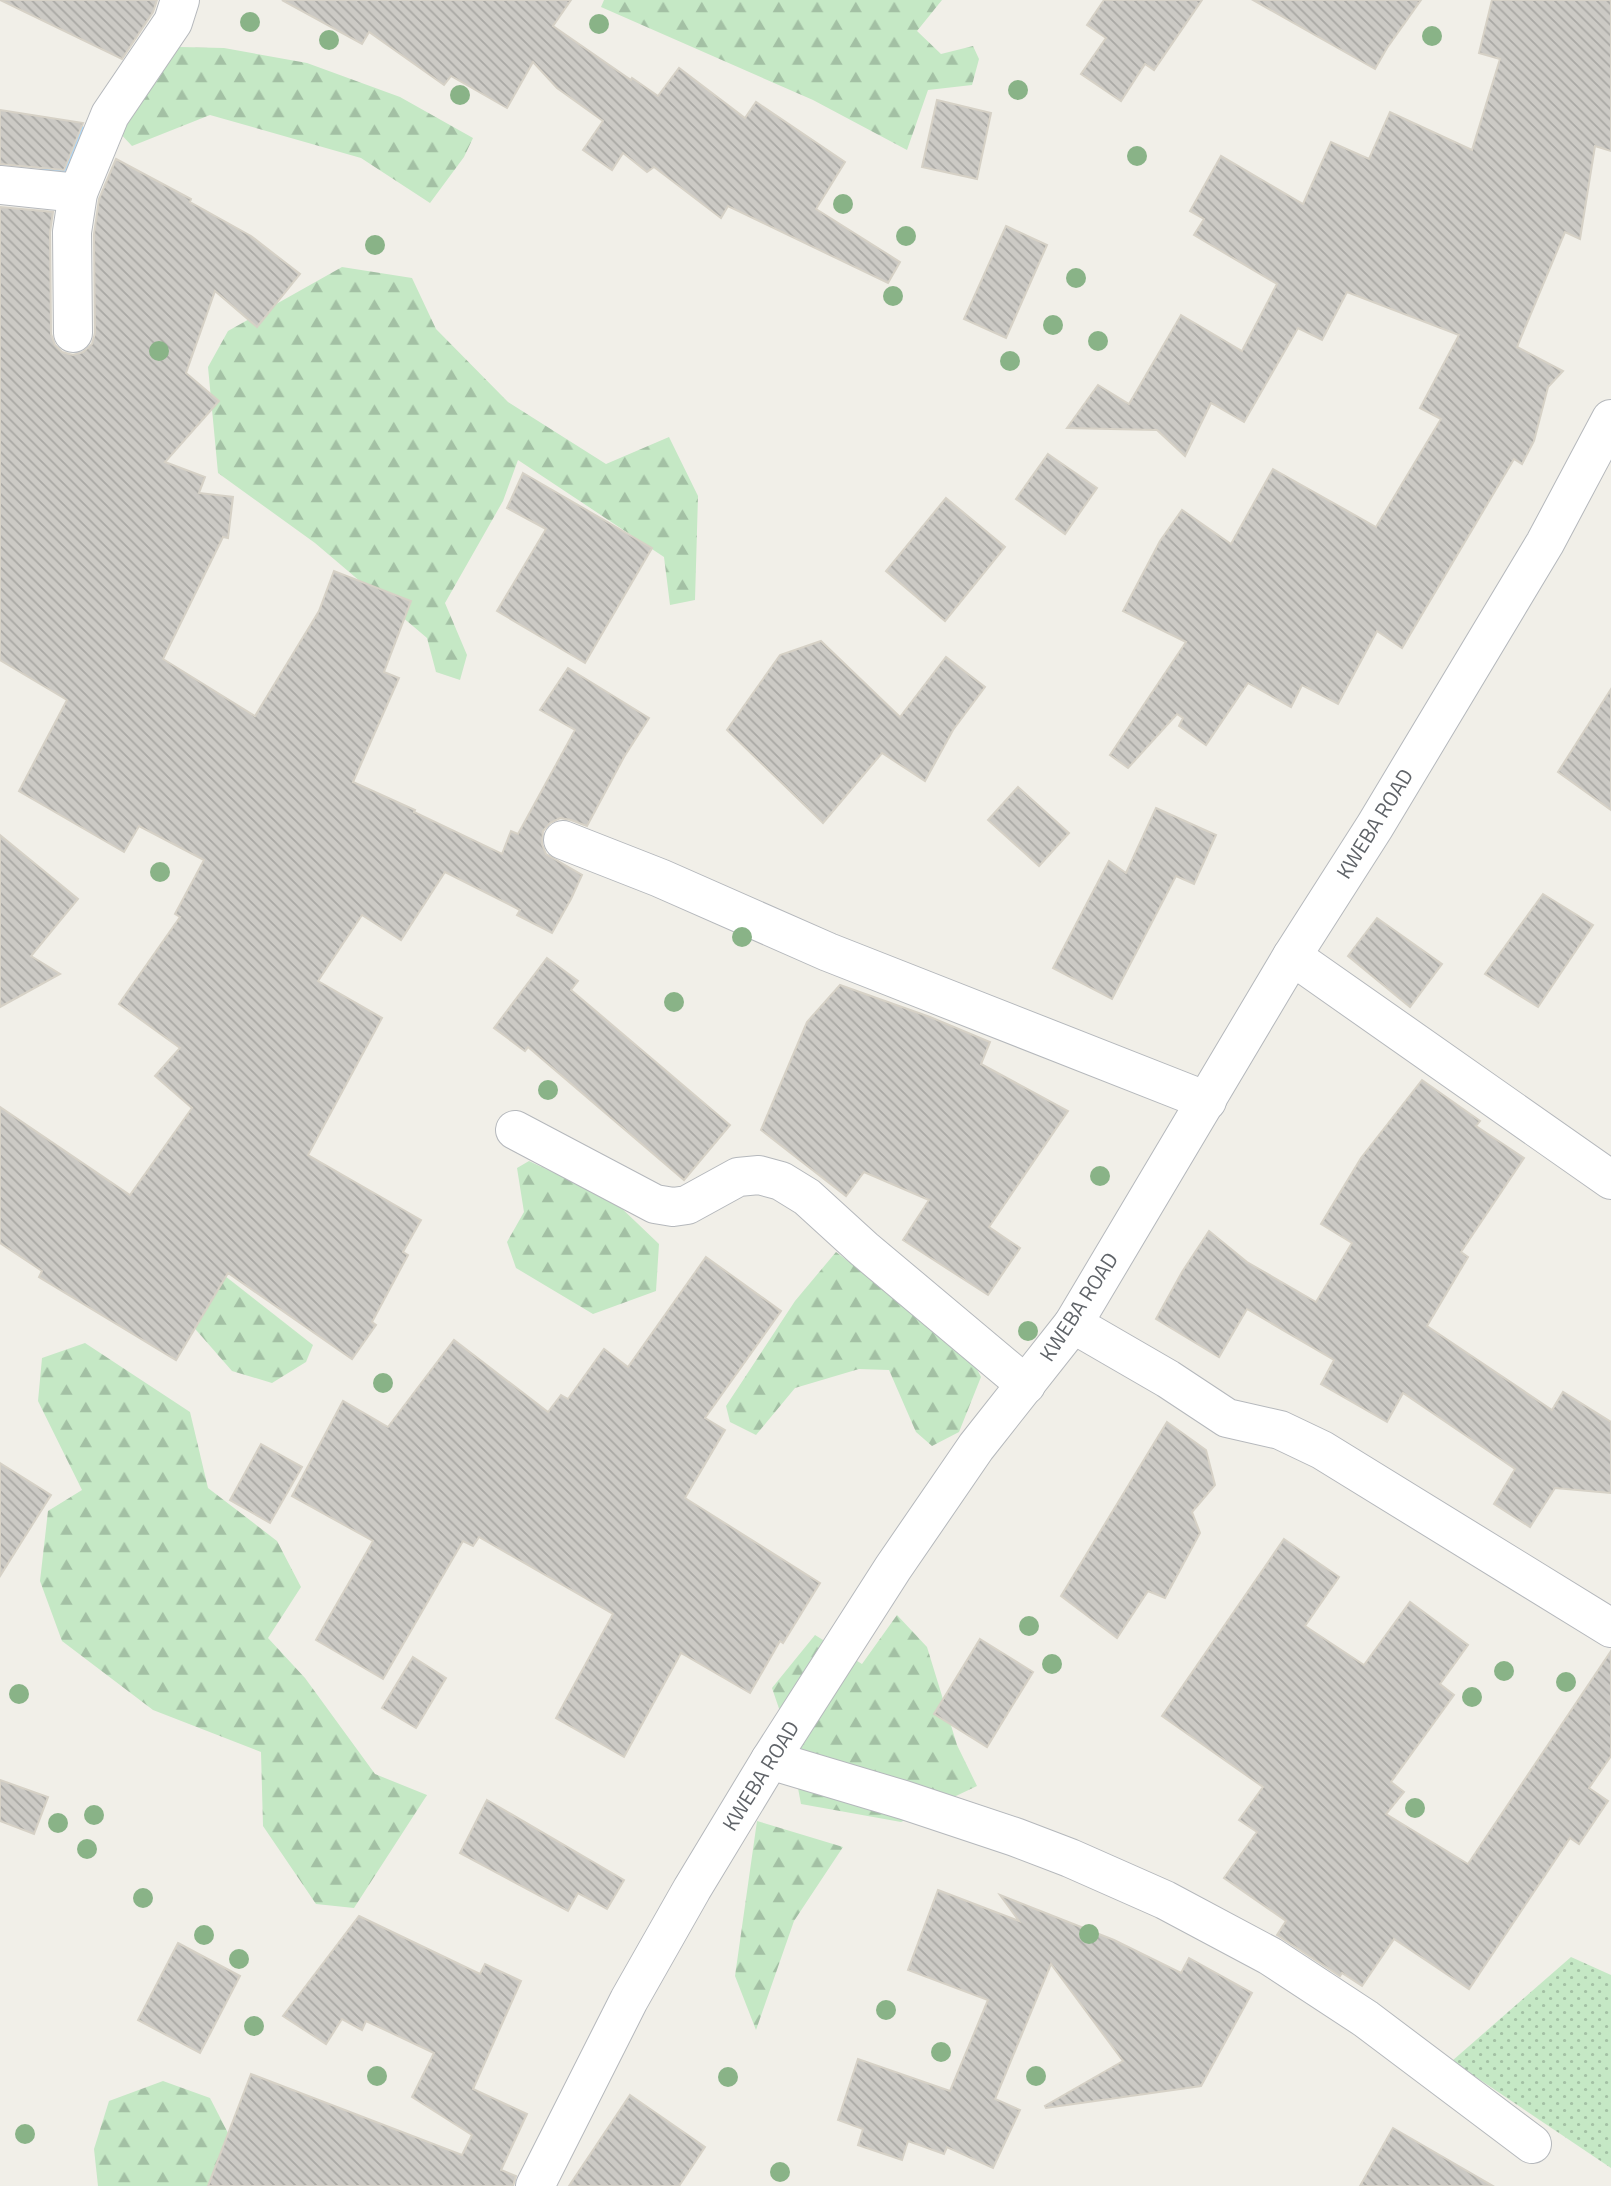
<svg xmlns="http://www.w3.org/2000/svg" width="1611" height="2186" viewBox="0 0 1611 2186" font-family="'Titillium Web',sans-serif">
  <style>
    .grass { fill: url(#grass-dots) }
    .forest { fill: url(#forest-firs) }
    .lines { fill: none; stroke-linecap: round; stroke-linejoin: round }
    .stream { stroke: #aadaff; stroke-width: 14 }
    .building { fill: url(#building-back-hatch); stroke: #d6d1c6; stroke-width: 2 }
    .street-casing { stroke: #b5b8bc; stroke-width: 40 }
    .street { stroke: #fff; stroke-width: 38 }
    .tree { fill: #89b387 }
    .labels { text-anchor: middle; stroke-width: 7; stroke-linejoin: round; paint-order: stroke }
    .street-label { font-size: 21px; fill: #5f6368; stroke: #fff }
  </style>
  <defs>
    <pattern id="grass-dots" width="8" height="8" patternUnits="userSpaceOnUse" patternTransform="scale(1.75)"><rect width="8" height="8" fill="#c5e8c5"/><path d="M2 2h.1M6 6h.1" fill="none" stroke="#a3c0a4" stroke-width="1.8" stroke-linecap="round"/></pattern>
    <pattern id="forest-firs" width="22" height="20" patternUnits="userSpaceOnUse" patternTransform="scale(1.75)"><rect width="22" height="20" fill="#c5e8c5"/><path d="M5 1l3.5 6h-7zM16 11l3.5 6h-7z" fill="#a3c0a4"/></pattern>
    <pattern id="building-back-hatch" width="6" height="6" patternUnits="userSpaceOnUse" patternTransform="scale(1.75)"><rect width="6" height="6" fill="#cccac5"/><path d="M-1 5l2 2M0 0l6 6M5-1l2 2" fill="none" stroke="#a9a8a4"/></pattern>
  </defs>
  <rect width="100%" height="100%" fill="#f1efe8"/>
  <!-- grass -->
  <path class="grass" d="M 1571,1957 L 1611,1975 L 1611,2168 L 1452,2061 Z"/>
  <!-- forest -->
  <g class="forest">
    <path d="M 604,0 L 942,0 L 917,31 L 941,54 L 973,46 L 979,59 L 972,85 L 928,90 L 907,150 L 813,100 L 601,7 Z"/>
    <path d="M 180,47 L 224,48 L 307,63 L 400,97 L 473,138 L 464,157 L 430,203 L 361,158 L 210,115 L 132,146 L 116,129 L 148,69 Z"/>
    <path d="M 342,267 L 412,278 L 436,329 L 508,402 L 606,464 L 669,437 L 698,496 L 695,600 L 670,605 L 664,557 L 518,460 L 503,501 L 445,603 L 467,655 L 460,680 L 436,672 L 427,638 L 315,543 L 218,473 L 208,367 L 228,331 Z"/>
    <path d="M 529,1161 L 614,1201 L 659,1244 L 656,1291 L 593,1314 L 516,1268 L 507,1242 L 524,1212 L 517,1168 Z"/>
    <path d="M 836,1252 L 968,1351 L 981,1377 L 959,1432 L 932,1446 L 916,1432 L 889,1370 L 859,1369 L 795,1388 L 756,1435 L 730,1422 L 726,1406 L 795,1301 Z"/>
    <path d="M 197,1254 L 313,1345 L 306,1362 L 272,1383 L 232,1371 L 176,1307 Z"/>
    <path d="M 85,1343 L 190,1412 L 208,1488 L 277,1541 L 301,1587 L 268,1638 L 305,1678 L 375,1774 L 427,1795 L 354,1908 L 316,1904 L 263,1826 L 261,1752 L 153,1710 L 62,1641 L 40,1581 L 48,1511 L 82,1490 L 38,1401 L 42,1358 Z"/>
    <path d="M 897,1615 L 927,1647 L 957,1745 L 977,1786 L 901,1822 L 801,1804 L 788,1735 L 772,1688 L 815,1635 L 862,1664 Z"/>
    <path d="M 757,1821 L 843,1847 L 794,1921 L 756,2030 L 735,1976 Z"/>
    <path d="M 163,2081 L 210,2098 L 246,2168 L 245,2186 L 98,2186 L 94,2149 L 109,2101 Z"/>
  </g>
  <g class="lines">
    <!-- stream -->
    <path class="stream" d="M 46,174 L 62,175 L 79,132"/>
  </g>
  <!-- building -->
  <g class="building">
    <path d="M 0,0 L 157,0 L 153,12 L 122,59 Z"/>
    <path d="M 282,0 L 571,0 L 553,26 L 631,80 L 632,78 L 658,96 L 679,68 L 745,118 L 756,102 L 845,162 L 816,209 L 900,262 L 888,283 L 728,206 L 721,218 L 654,167 L 647,172 L 623,153 L 612,170 L 583,150 L 603,121 L 557,88 L 533,62 L 507,108 L 451,76 L 444,85 L 369,32 L 362,44 Z"/>
    <path d="M 1104,0 L 1202,0 L 1154,70 L 1145,64 L 1121,101 L 1081,74 L 1106,38 L 1087,25 Z"/>
    <path d="M 1253,0 L 1421,0 L 1387,48 L 1375,69 Z"/>
    <path d="M 1492,0 L 1611,0 L 1611,151 L 1595,146 L 1580,239 L 1565,232 L 1517,347 L 1563,371 L 1548,387 L 1534,441 L 1522,464 L 1514,459 L 1402,648 L 1377,631 L 1338,704 L 1302,685 L 1291,707 L 1248,683 L 1206,745 L 1179,726 L 1183,718 L 1177,714 L 1128,768 L 1110,755 L 1186,642 L 1123,611 L 1160,541 L 1182,510 L 1231,544 L 1273,469 L 1376,527 L 1441,419 L 1420,408 L 1459,335 L 1347,292 L 1322,340 L 1298,328 L 1244,422 L 1211,403 L 1185,456 L 1157,430 L 1067,428 L 1098,385 L 1129,404 L 1181,315 L 1242,351 L 1277,284 L 1194,235 L 1204,219 L 1190,211 L 1221,156 L 1303,204 L 1331,142 L 1369,159 L 1390,112 L 1472,150 L 1500,59 L 1479,53 Z"/>
    <path d="M 937,100 L 991,113 L 977,179 L 922,167 Z"/>
    <path d="M 0,110 L 83,123 L 64,170 L 0,164 Z"/>
    <path d="M 116,159 L 191,199 L 190,202 L 251,236 L 300,274 L 257,327 L 215,291 L 186,373 L 219,401 L 165,462 L 205,477 L 199,493 L 233,497 L 228,538 L 223,537 L 163,659 L 255,716 L 319,611 L 334,571 L 411,601 L 384,672 L 399,678 L 353,782 L 415,810 L 414,812 L 502,854 L 511,831 L 518,834 L 575,730 L 540,710 L 568,668 L 649,718 L 624,757 L 587,826 L 571,820 L 560,818 L 550,823 L 543,831 L 542,844 L 546,854 L 582,875 L 571,899 L 552,933 L 517,915 L 520,910 L 445,872 L 401,940 L 362,915 L 318,981 L 382,1018 L 308,1155 L 421,1220 L 403,1252 L 408,1255 L 372,1322 L 376,1325 L 352,1359 L 228,1273 L 176,1360 L 39,1277 L 42,1271 L 0,1243 L 0,1107 L 130,1195 L 192,1108 L 155,1076 L 180,1048 L 119,1004 L 180,917 L 175,914 L 204,860 L 139,826 L 124,852 L 19,791 L 67,700 L 0,660 L 0,207 L 53,212 L 50,232 L 51,334 L 55,345 L 62,352 L 73,355 L 83,352 L 92,344 L 95,333 L 94,234 L 99,199 Z"/>
    <path d="M 1006,226 L 1047,245 L 1006,338 L 964,319 Z"/>
    <path d="M 1048,454 L 1097,488 L 1065,534 L 1016,499 Z"/>
    <path d="M 523,473 L 652,548 L 585,663 L 497,611 L 546,529 L 507,508 Z"/>
    <path d="M 946,498 L 1005,547 L 945,621 L 886,571 Z"/>
    <path d="M 821,641 L 900,717 L 946,657 L 985,687 L 953,730 L 925,781 L 882,753 L 823,823 L 727,730 L 780,655 Z"/>
    <path d="M 1611,689 L 1611,810 L 1558,772 Z"/>
    <path d="M 1018,787 L 1069,833 L 1039,866 L 988,820 Z"/>
    <path d="M 1156,808 L 1216,835 L 1194,884 L 1176,876 L 1112,999 L 1053,968 L 1109,861 L 1126,873 Z"/>
    <path d="M 0,835 L 78,899 L 31,956 L 60,974 L 0,1007 Z"/>
    <path d="M 1543,894 L 1593,925 L 1538,1007 L 1485,974 Z"/>
    <path d="M 1377,918 L 1442,964 L 1410,1007 L 1348,956 Z"/>
    <path d="M 547,958 L 578,981 L 571,990 L 730,1125 L 684,1180 L 528,1047 L 525,1051 L 494,1028 Z"/>
    <path d="M 840,985 L 930,1017 L 990,1042 L 981,1064 L 1068,1111 L 989,1227 L 1020,1248 L 988,1295 L 903,1240 L 929,1200 L 864,1172 L 846,1196 L 761,1130 L 807,1022 Z"/>
    <path d="M 1422,1080 L 1480,1121 L 1476,1126 L 1524,1158 L 1461,1252 L 1468,1257 L 1427,1326 L 1552,1410 L 1563,1392 L 1611,1422 L 1611,1493 L 1555,1488 L 1530,1527 L 1494,1504 L 1515,1469 L 1403,1393 L 1387,1422 L 1321,1384 L 1334,1360 L 1247,1309 L 1219,1357 L 1156,1319 L 1182,1272 L 1209,1231 L 1247,1262 L 1316,1302 L 1352,1243 L 1321,1224 L 1361,1158 Z"/>
    <path d="M 706,1257 L 781,1311 L 705,1418 L 725,1430 L 685,1498 L 820,1583 L 783,1643 L 780,1641 L 750,1693 L 681,1653 L 624,1757 L 556,1718 L 613,1614 L 479,1537 L 473,1546 L 463,1541 L 383,1679 L 316,1640 L 373,1541 L 292,1496 L 343,1401 L 388,1427 L 454,1340 L 548,1412 L 561,1395 L 568,1399 L 604,1349 L 628,1367 Z"/>
    <path d="M 1167,1422 L 1206,1450 L 1215,1485 L 1192,1512 L 1200,1533 L 1165,1598 L 1148,1591 L 1117,1638 L 1061,1596 Z"/>
    <path d="M 261,1444 L 302,1467 L 270,1523 L 230,1500 Z"/>
    <path d="M 0,1463 L 51,1495 L 0,1576 Z"/>
    <path d="M 1284,1539 L 1339,1577 L 1305,1626 L 1364,1665 L 1410,1602 L 1468,1645 L 1440,1684 L 1454,1695 L 1391,1782 L 1404,1792 L 1386,1814 L 1468,1864 L 1611,1651 L 1611,1756 L 1589,1788 L 1608,1801 L 1579,1844 L 1570,1838 L 1469,1989 L 1394,1939 L 1362,1986 L 1342,1973 L 1340,1976 L 1277,1935 L 1286,1921 L 1224,1878 L 1257,1832 L 1239,1820 L 1263,1787 L 1162,1716 Z"/>
    <path d="M 980,1639 L 1033,1672 L 987,1747 L 934,1714 Z"/>
    <path d="M 413,1657 L 446,1678 L 416,1728 L 382,1708 Z"/>
    <path d="M 0,1780 L 48,1797 L 34,1834 L 0,1821 Z"/>
    <path d="M 487,1800 L 624,1880 L 607,1909 L 578,1893 L 568,1911 L 460,1853 Z"/>
    <path d="M 938,1890 L 1019,1921 L 1000,1895 L 1114,1940 L 1181,1973 L 1189,1958 L 1252,1993 L 1201,2086 L 1046,2108 L 1045,2106 L 1123,2061 L 1051,1964 L 995,2099 L 1020,2110 L 993,2168 L 947,2147 L 944,2154 L 908,2141 L 902,2160 L 858,2145 L 863,2129 L 838,2120 L 858,2059 L 950,2091 L 988,2000 L 908,1970 Z"/>
    <path d="M 359,1916 L 480,1974 L 485,1964 L 521,1981 L 473,2089 L 527,2114 L 501,2170 L 516,2176 L 513,2186 L 208,2186 L 251,2074 L 462,2155 L 472,2135 L 412,2097 L 434,2053 L 366,2021 L 362,2030 L 342,2019 L 326,2044 L 283,2016 Z"/>
    <path d="M 178,1943 L 240,1976 L 200,2053 L 138,2020 Z"/>
    <path d="M 630,2095 L 705,2147 L 679,2186 L 569,2186 Z"/>
    <path d="M 1393,2128 L 1493,2186 L 1360,2186 Z"/>
  </g>
  <g class="lines">
    <defs>
      <g id="street">
        <path d="M 0,185 L 78,193"/>
        <path d="M 73,333 L 72,232 L 78,193 L 110,115 L 173,22 L 180,0"/>
        <path d="M 563,840 L 660,878 L 828,952 L 1207,1101"/>
        <path d="M 1292,956 L 1611,1180"/>
        <path d="M 515,1130 L 655,1204 L 673,1207 L 687,1205 L 738,1177 L 759,1175 L 781,1181 L 807,1197 L 864,1249 L 1026,1385"/>
        <path d="M 1073,1324 L 1168,1379 L 1227,1418 L 1280,1430 L 1322,1450 L 1611,1628"/>
        <path d="M 770,1760 L 904,1800 L 1015,1837 L 1070,1858 L 1165,1900 L 1270,1956 L 1366,2019 L 1532,2144"/>
        <path d="M 535,2186 L 629,2000 L 692,1889 L 770,1760 L 893,1568 L 976,1447 L 1073,1324 L 1292,956 L 1375,826 L 1545,543 L 1611,419"/>
      </g>
    </defs>
    <!-- street casing -->
    <use href="#street" class="street-casing"/>
    <!-- street -->
    <use href="#street" class="street"/>
  </g>
  <!-- trees -->
  <g class="tree">
    <circle cx="250" cy="22" r="10"/>
    <circle cx="599" cy="24" r="10"/>
    <circle cx="1432" cy="36" r="10"/>
    <circle cx="329" cy="40" r="10"/>
    <circle cx="1018" cy="90" r="10"/>
    <circle cx="460" cy="95" r="10"/>
    <circle cx="1137" cy="156" r="10"/>
    <circle cx="843" cy="204" r="10"/>
    <circle cx="906" cy="236" r="10"/>
    <circle cx="375" cy="245" r="10"/>
    <circle cx="1076" cy="278" r="10"/>
    <circle cx="893" cy="296" r="10"/>
    <circle cx="1053" cy="325" r="10"/>
    <circle cx="1098" cy="341" r="10"/>
    <circle cx="159" cy="351" r="10"/>
    <circle cx="1010" cy="361" r="10"/>
    <circle cx="160" cy="872" r="10"/>
    <circle cx="742" cy="937" r="10"/>
    <circle cx="674" cy="1002" r="10"/>
    <circle cx="548" cy="1090" r="10"/>
    <circle cx="1100" cy="1176" r="10"/>
    <circle cx="1028" cy="1331" r="10"/>
    <circle cx="383" cy="1383" r="10"/>
    <circle cx="1029" cy="1626" r="10"/>
    <circle cx="1052" cy="1664" r="10"/>
    <circle cx="1504" cy="1671" r="10"/>
    <circle cx="1566" cy="1682" r="10"/>
    <circle cx="19" cy="1694" r="10"/>
    <circle cx="1472" cy="1697" r="10"/>
    <circle cx="1415" cy="1808" r="10"/>
    <circle cx="94" cy="1815" r="10"/>
    <circle cx="58" cy="1823" r="10"/>
    <circle cx="87" cy="1849" r="10"/>
    <circle cx="143" cy="1898" r="10"/>
    <circle cx="1089" cy="1934" r="10"/>
    <circle cx="204" cy="1935" r="10"/>
    <circle cx="239" cy="1959" r="10"/>
    <circle cx="886" cy="2010" r="10"/>
    <circle cx="254" cy="2026" r="10"/>
    <circle cx="941" cy="2052" r="10"/>
    <circle cx="377" cy="2076" r="10"/>
    <circle cx="1036" cy="2076" r="10"/>
    <circle cx="728" cy="2077" r="10"/>
    <circle cx="25" cy="2134" r="10"/>
    <circle cx="780" cy="2172" r="10"/>
  </g>
  <g class="labels">
    <!-- street labels -->
    <g class="street-label">
      <text transform="translate(1375 824) rotate(-58)" y="7">KWEBA ROAD</text>
      <text transform="translate(1079 1307) rotate(-57)" y="7">KWEBA ROAD</text>
      <text transform="translate(761 1776) rotate(-58)" y="7">KWEBA ROAD</text>
    </g>
  </g>
</svg>
